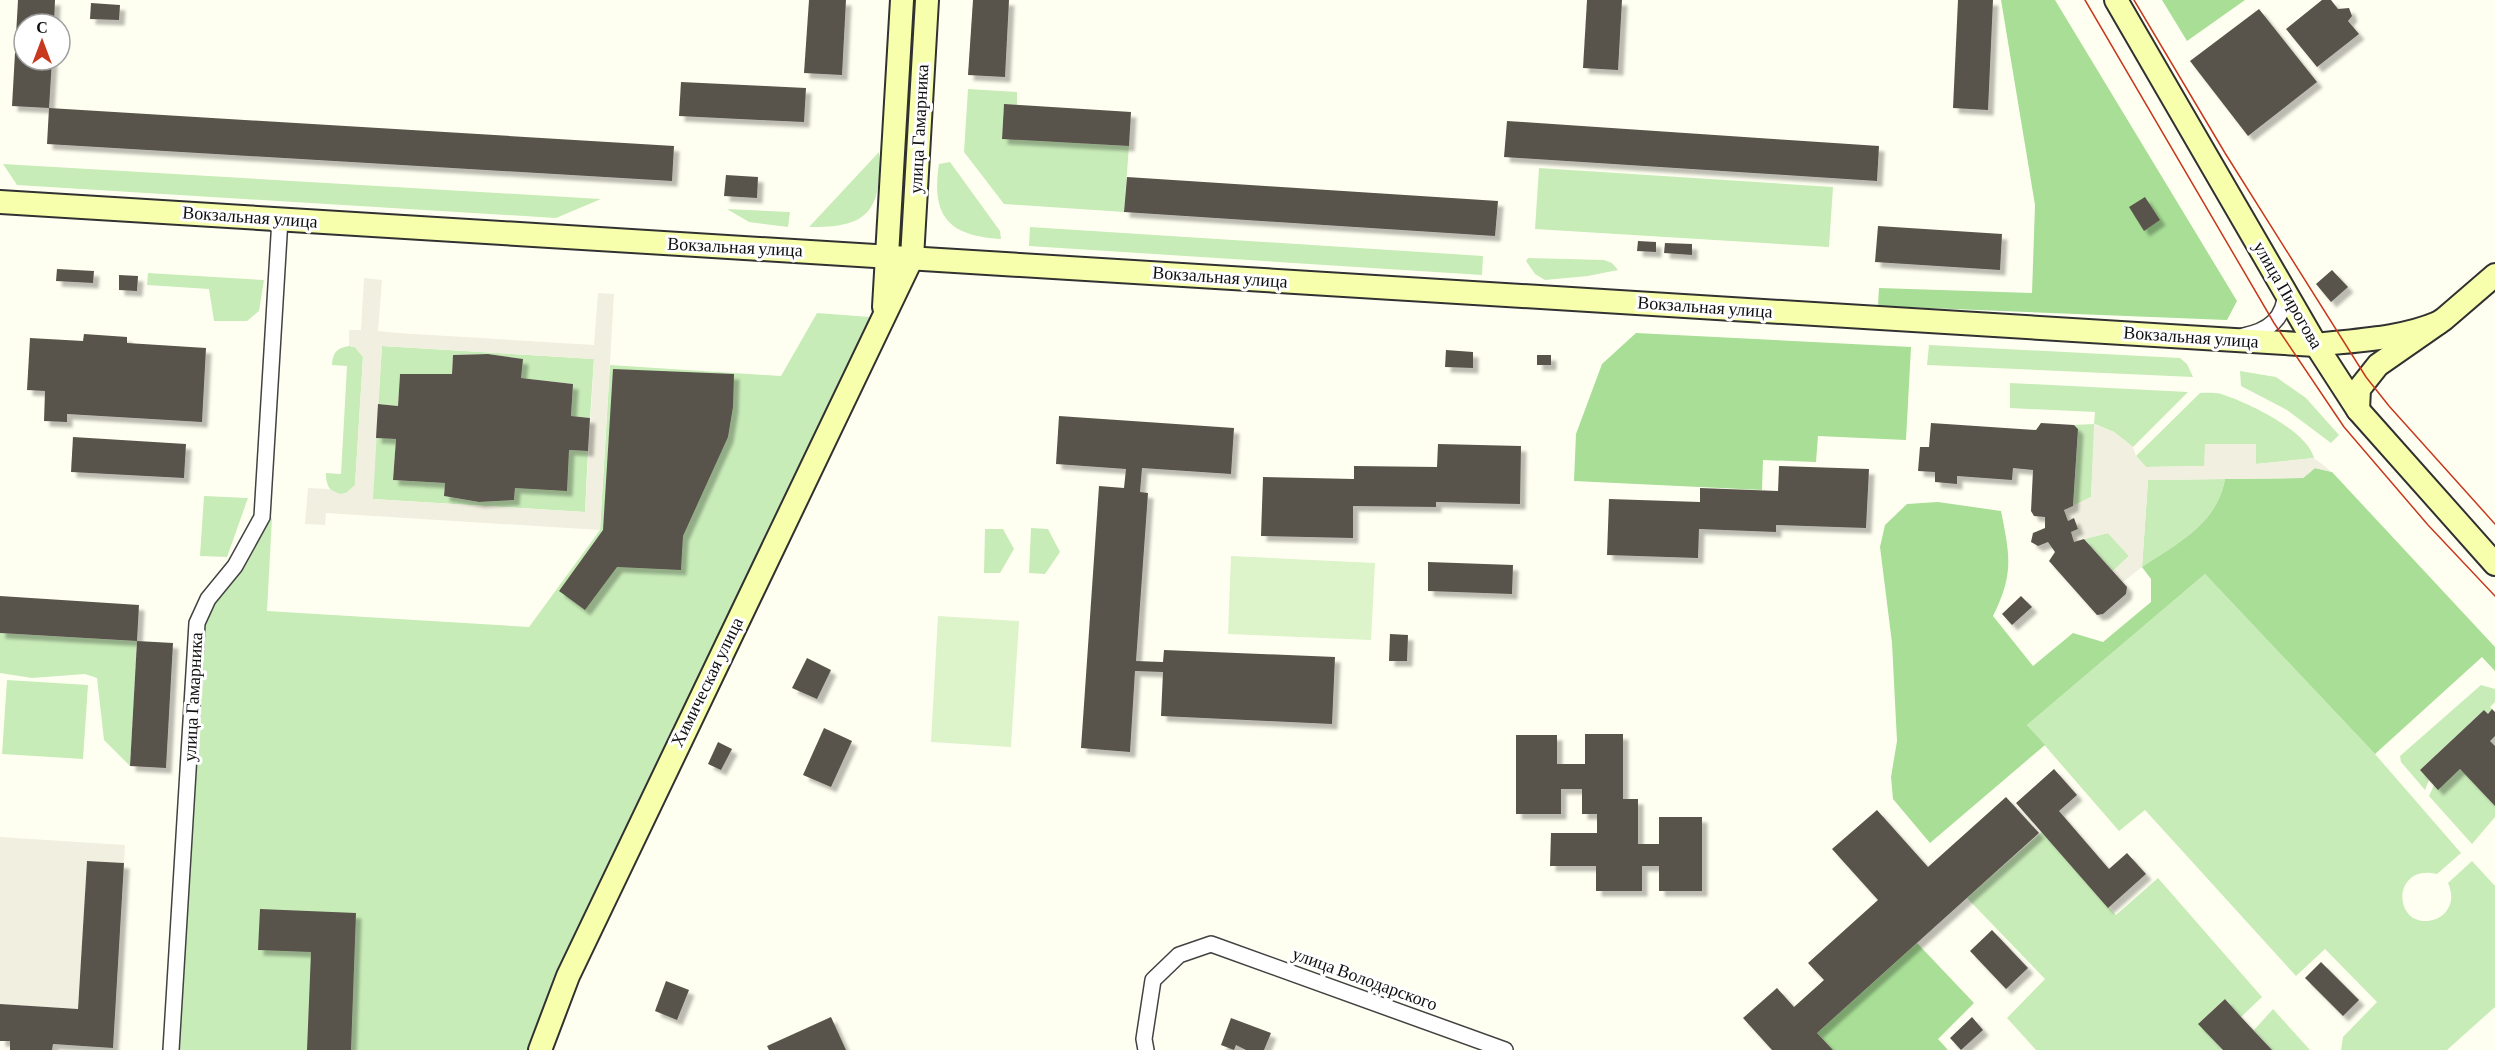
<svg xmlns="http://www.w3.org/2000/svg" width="2495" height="1050" viewBox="0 0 2495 1050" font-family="'Crimson Pro',serif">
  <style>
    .green { fill: #c8ecb8 }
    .forest { fill: #a8de96 }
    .pitch { fill: #ddf3ca }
    .plaza { fill: #f1efdf; fill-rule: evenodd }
    .building { fill: #59534b; filter: url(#shadow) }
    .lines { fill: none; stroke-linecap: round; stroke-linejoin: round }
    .street-casing { stroke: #424242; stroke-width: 18 }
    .secondary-casing { stroke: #313131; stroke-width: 26 }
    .street { stroke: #fff; stroke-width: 15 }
    .secondary { stroke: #f7ffac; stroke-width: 22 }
    .tram { stroke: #c8381e; stroke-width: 1.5 }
    .labels { text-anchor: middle; stroke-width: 6; stroke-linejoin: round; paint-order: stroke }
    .street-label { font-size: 18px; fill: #0f0f0f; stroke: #fff }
  </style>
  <defs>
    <filter id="shadow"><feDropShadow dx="5.5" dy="5.5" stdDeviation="1.5" flood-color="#0004"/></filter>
  </defs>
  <rect width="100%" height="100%" fill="#fffff1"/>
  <!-- green -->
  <g class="green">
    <path d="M 968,89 L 1017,92 L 1017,105 L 1004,105 L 1002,138 L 1129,146 L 1124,212 L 1004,204 L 964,152 Z"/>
    <path d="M 879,152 C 882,211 868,228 809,227 Z"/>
    <path d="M 950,162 L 1000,231 L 1001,239 C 948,236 931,216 939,164 Z"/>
    <path d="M 3,164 L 601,199 L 556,218 L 17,185 Z"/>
    <path d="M 1539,168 L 1833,187 L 1829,247 L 1535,229 Z"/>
    <path d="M 727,209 L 790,212 L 788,227 L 749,222 Z"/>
    <path d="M 1030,227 L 1483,256 L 1482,275 L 1029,246 Z"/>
    <path d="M 1528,258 L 1604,260 L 1612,263 L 1618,270 L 1588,276 L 1545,280 L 1535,274 L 1526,261 Z"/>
    <path d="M 148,273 L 264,280 L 259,311 L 247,321 L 214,321 L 209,289 L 147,285 Z"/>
    <path d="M 817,313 L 883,318 L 540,1050 L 171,1050 L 197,623 L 262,517 L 272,518 L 267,611 L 529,627 L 600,530 L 610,365 L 781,376 Z"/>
    <path d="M 1929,345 L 2180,358 L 2187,364 L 2193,377 L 1927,365 Z"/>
    <path d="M 349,346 L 355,347 L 363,357 L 355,485 C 342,502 325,494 326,473 L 341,474 L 347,366 L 332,365 C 333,353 336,348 349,346 Z"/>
    <path d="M 382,346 L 594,359 L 590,418 L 571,416 L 573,384 L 521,378 L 522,359 L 488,354 L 453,355 L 452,374 L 400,374 L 398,406 L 378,404 Z"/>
    <path d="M 2240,371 L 2276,377 L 2306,398 L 2339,435 L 2331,443 L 2287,410 L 2241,386 Z"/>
    <path d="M 2010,383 L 2188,392 L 2133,447 L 2114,432 L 2095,424 L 2091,497 L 2073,506 L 2078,429 L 2074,425 L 2094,424 L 2095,412 L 2010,408 Z"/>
    <path d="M 2200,393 C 2208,393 2217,392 2224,395 C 2249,403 2307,431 2314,458 L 2256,464 L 2256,444 L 2205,444 L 2205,466 L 2146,467 L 2136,456 Z"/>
    <path d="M 376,438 L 396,439 L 393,480 L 445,483 L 444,496 L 479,502 L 514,500 L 515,488 L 569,450 L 588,451 L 585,512 L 372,499 Z"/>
    <path d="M 2225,479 C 2217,524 2178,543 2142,567 L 2148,480 Z"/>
    <path d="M 204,496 L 248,498 L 227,557 L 200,556 Z"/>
    <path d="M 1031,528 L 1048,529 L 1060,552 L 1045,574 L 1029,573 Z"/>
    <path d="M 985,529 L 1003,529 L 1014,549 L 1000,573 L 984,573 Z"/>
    <path d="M 2108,533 L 2129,556 L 2113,571 L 2084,539 Z"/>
    <path d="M 2205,574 L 2375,754 L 2461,853 L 2437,874 C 2393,863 2392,924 2428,921 C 2435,920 2443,917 2447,910 C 2453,902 2452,892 2448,883 L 2472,861 L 2495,886 L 2495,1007 L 2447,1050 L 2341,1050 L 2343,1037 L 2377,1002 L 2325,949 L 2296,976 L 2145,810 L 2119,831 L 2027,725 Z"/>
    <path d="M 0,633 L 137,641 L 130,766 L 104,740 L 97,678 L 85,674 L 32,678 L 0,673 Z"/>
    <path d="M 7,680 L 88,685 L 83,759 L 2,754 Z"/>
    <path d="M 2481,685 L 2495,689 L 2495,702 L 2490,707 L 2492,709 L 2488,714 L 2484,710 L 2420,770 L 2429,780 L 2425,790 L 2401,762 L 2400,756 Z"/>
    <path d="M 2460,769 L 2495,806 L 2495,817 L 2472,844 L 2429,796 L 2434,785 L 2438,789 Z"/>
    <path d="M 2042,832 L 2116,915 L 2158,878 L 2262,997 L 2241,1017 L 2225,999 L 2199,1023 L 2223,1050 L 2036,1050 L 2007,1018 L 2045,979 L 1967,898 Z"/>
    <path d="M 2273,1009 L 2310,1050 L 2272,1050 L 2254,1030 Z"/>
  </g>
  <!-- forest -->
  <g class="forest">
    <path d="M 2001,0 L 2055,0 L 2237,301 L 2227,320 L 1878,306 L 1879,288 L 2032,293 L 2035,205 Z"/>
    <path d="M 2162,0 L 2245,0 L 2187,41 Z"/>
    <path d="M 1636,333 L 1911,347 L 1906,440 L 1818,436 L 1816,462 L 1763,460 L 1762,490 L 1574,481 L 1576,434 L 1602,364 Z"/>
    <path d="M 2315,468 L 2332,472 L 2495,647 L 2495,671 L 2482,657 L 2375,754 L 2205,574 L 2027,725 L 2045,745 L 1930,843 L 1893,799 L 1891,777 L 1897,741 L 1892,643 L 1880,547 L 1885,525 L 1907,504 L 1938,502 L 2001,511 C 2010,556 2014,574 1993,616 L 2033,666 L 2073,633 L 2103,642 L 2151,602 L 2151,579 L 2142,567 C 2178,543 2217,524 2225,479 L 2303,478 Z"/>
    <path d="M 1917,943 L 1974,1003 L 1938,1039 L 1948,1050 L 1833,1050 L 1817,1033 Z"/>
  </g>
  <!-- pitch -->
  <g class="pitch">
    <path d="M 1231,556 L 1375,563 L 1371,640 L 1228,634 Z"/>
    <path d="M 938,616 L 1019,621 L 1011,747 L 931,742 Z"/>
  </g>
  <!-- plaza -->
  <g class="plaza">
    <path d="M 364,278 L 382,280 L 378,331 L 398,333 L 594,345 L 598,293 L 614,294 L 600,530 L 326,513 L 325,525 L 305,524 L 308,488 L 329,489 L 340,494 L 346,493 L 355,485 L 363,357 L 355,347 L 349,346 L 349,330 L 361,330 ZM 382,346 L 594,359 L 585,512 L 373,499 Z"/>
    <path d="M 2094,424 L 2114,432 L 2133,447 L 2136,456 L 2146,467 L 2204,466 L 2205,444 L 2256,444 L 2256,464 L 2314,458 L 2332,472 L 2315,468 L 2303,478 L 2148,480 L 2142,567 L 2123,582 L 2113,571 L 2129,556 L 2108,533 L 2074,542 L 2071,532 L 2077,529 L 2074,519 L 2068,521 L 2064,510 L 2091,497 Z"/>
    <path d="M 0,837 L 125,845 L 124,863 L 87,861 L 78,1009 L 0,1004 Z"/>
  </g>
  <!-- building -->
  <g class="building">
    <path d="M 18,0 L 55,0 L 54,24 L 24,24 L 24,60 L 52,60 L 49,108 L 674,146 L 672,181 L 47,144 L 49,108 L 12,106 Z"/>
    <path d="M 809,0 L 846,0 L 842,75 L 804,73 Z"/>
    <path d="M 973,0 L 1009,0 L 1005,77 L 968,75 Z"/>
    <path d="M 1587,0 L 1622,0 L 1618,70 L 1583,68 Z"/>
    <path d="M 1958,0 L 1993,0 L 1988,110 L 1953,108 Z"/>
    <path d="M 2322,0 L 2331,0 L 2338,9 L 2349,8 L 2352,16 L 2348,21 L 2359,34 L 2317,67 L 2286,29 Z"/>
    <path d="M 91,3 L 120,5 L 119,20 L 90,19 Z"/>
    <path d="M 2259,9 L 2317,82 L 2248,136 L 2190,61 Z"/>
    <path d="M 681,82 L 806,88 L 804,122 L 679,116 Z"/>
    <path d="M 1004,104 L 1131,112 L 1129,146 L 1002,139 Z"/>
    <path d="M 1507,121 L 1879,146 L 1877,181 L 1504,157 Z"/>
    <path d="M 726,175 L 758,177 L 757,198 L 724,196 Z"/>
    <path d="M 1127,177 L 1498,201 L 1495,236 L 1124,212 Z"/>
    <path d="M 2145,197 L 2160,220 L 2144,231 L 2129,207 Z"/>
    <path d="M 1878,226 L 2002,234 L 2000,270 L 1875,262 Z"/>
    <path d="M 1638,241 L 1656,242 L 1656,252 L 1637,251 Z"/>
    <path d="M 1665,243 L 1692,244 L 1692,255 L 1664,253 Z"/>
    <path d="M 57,269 L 94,271 L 93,283 L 56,281 Z"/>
    <path d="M 2332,270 L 2348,287 L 2331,302 L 2316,284 Z"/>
    <path d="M 119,275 L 138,276 L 137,291 L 119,290 Z"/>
    <path d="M 84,334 L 127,337 L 127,343 L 206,348 L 202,422 L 67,414 L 67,422 L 44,421 L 45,391 L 27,390 L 30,338 L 83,341 Z"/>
    <path d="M 1446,350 L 1473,352 L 1473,368 L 1445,367 Z"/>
    <path d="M 488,354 L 523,359 L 521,378 L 573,384 L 571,416 L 590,418 L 588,451 L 569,450 L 567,491 L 515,488 L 514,500 L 479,502 L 444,496 L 445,483 L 393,480 L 396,439 L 376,438 L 378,404 L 398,406 L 400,374 L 452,374 L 453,355 Z"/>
    <rect x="1537" y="355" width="14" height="10"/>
    <path d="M 613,369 L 734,374 L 733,407 L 728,437 L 683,536 L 681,570 L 617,567 L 585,610 L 559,591 L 603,530 Z"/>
    <path d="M 1059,416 L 1234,428 L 1231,474 L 1142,468 L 1140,492 L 1148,493 L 1136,661 L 1163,662 L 1164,650 L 1335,657 L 1332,724 L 1161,716 L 1163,672 L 1135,671 L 1130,752 L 1081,748 L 1099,486 L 1124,488 L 1126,469 L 1056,464 Z"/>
    <path d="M 1931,423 L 2036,430 L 2041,423 L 2074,425 L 2078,429 L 2073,506 L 2064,510 L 2068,521 L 2074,518 L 2078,529 L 2071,532 L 2074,542 L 2084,539 L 2127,587 L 2126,594 L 2103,614 L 2097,615 L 2049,561 L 2055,552 L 2048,542 L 2038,546 L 2031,542 L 2033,533 L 2045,528 L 2045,517 L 2034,516 L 2031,511 L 2033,470 L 2013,468 L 2012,480 L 1957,476 L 1957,484 L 1935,482 L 1935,472 L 1918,471 L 1920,447 L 1929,447 Z"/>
    <path d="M 73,437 L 186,444 L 184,478 L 71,472 Z"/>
    <path d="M 1438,444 L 1521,446 L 1520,504 L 1436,502 L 1436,507 L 1353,506 L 1353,538 L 1261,536 L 1263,477 L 1354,479 L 1354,466 L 1437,467 Z"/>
    <path d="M 1779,466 L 1869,469 L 1866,528 L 1776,525 L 1776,532 L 1699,529 L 1698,558 L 1607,555 L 1609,499 L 1700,502 L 1700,488 L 1778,491 Z"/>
    <path d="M 1428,562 L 1513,565 L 1512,594 L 1428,591 Z"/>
    <path d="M 0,596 L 139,605 L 137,641 L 0,633 Z"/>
    <path d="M 2021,596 L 2032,607 L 2012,625 L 2002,614 Z"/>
    <path d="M 1390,634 L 1408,635 L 1407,661 L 1389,661 Z"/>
    <path d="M 137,641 L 173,643 L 166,768 L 130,766 Z"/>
    <path d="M 807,658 L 831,670 L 817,699 L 792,688 Z"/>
    <path d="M 2492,709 L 2495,712 L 2495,736 L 2490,741 L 2495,746 L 2495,806 L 2460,769 L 2438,790 L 2420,770 L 2484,710 L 2488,714 Z"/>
    <path d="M 824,728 L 852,741 L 831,787 L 803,775 Z"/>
    <path d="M 1585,734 L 1623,734 L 1623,799 L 1638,799 L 1638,844 L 1659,844 L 1659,817 L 1702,817 L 1702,891 L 1659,891 L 1659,866 L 1642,866 L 1642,891 L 1596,891 L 1596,866 L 1550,866 L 1551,833 L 1597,833 L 1597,814 L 1582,814 L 1582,789 L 1561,789 L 1561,814 L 1516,814 L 1516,735 L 1557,735 L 1557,764 L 1585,764 Z"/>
    <path d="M 718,742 L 732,749 L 721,770 L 708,764 Z"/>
    <path d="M 2054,769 L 2077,795 L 2059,811 L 2109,869 L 2127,853 L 2146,874 L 2108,908 L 2016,803 Z"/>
    <path d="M 2006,797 L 2039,833 L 1817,1033 L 1833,1050 L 1772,1050 L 1743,1018 L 1777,988 L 1794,1007 L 1824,980 L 1808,963 L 1878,900 L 1832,849 L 1877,810 L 1928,867 Z"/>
    <path d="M 87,861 L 124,863 L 113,1048 L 53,1044 L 52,1050 L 10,1050 L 10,1041 L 0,1041 L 0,1004 L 78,1009 Z"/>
    <path d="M 260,909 L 356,913 L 351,1050 L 307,1050 L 311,952 L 258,950 Z"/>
    <path d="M 1992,930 L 2028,968 L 2006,989 L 1970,951 Z"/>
    <path d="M 2321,962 L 2359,1000 L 2343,1016 L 2305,978 Z"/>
    <path d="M 666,981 L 689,990 L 677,1020 L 655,1011 Z"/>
    <path d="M 2225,999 L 2241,1017 L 2272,1050 L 2223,1050 L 2198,1024 Z"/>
    <path d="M 831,1017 L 846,1050 L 769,1050 L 767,1046 Z"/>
    <path d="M 1972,1017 L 1983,1030 L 1961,1050 L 1950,1038 Z"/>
    <path d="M 1231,1018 L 1271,1033 L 1264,1050 L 1246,1050 L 1236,1045 L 1234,1050 L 1221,1045 Z"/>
  </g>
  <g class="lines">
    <defs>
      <g id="street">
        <path d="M 2243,336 C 2269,331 2284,319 2286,292"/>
        <path d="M 171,1050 L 197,623 L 208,599 L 235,566 L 262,517 L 280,219"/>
        <path d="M 1146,1050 L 1144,1039 L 1153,980 L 1179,955 L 1211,944 L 1505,1050"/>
      </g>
      <g id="secondary">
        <path d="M 2116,0 L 2316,345 L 2358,410 L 2495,564"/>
        <path d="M 0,202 L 2316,345 C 2357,340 2400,339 2438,323"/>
        <path d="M 884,307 L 902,0"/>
        <path d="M 2358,410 L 2359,389 L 2378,365 L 2444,319 L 2495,275"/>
        <path d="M 540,1050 L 568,976 L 912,258 L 927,0"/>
      </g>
    </defs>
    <!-- street casing -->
    <use href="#street" class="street-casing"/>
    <!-- secondary casing -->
    <use href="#secondary" class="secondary-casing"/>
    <!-- street -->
    <use href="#street" class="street"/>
    <!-- secondary -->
    <use href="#secondary" class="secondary"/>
    <!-- tram -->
    <g class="tram">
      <path d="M 2085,0 L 2274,323 L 2344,427 L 2428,525 L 2495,596"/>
      <path d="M 2134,0 L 2225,153 L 2366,377 L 2389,406 L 2495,524"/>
    </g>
  </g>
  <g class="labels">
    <!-- street labels -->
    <g class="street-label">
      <text transform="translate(919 129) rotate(-87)" y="6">улица Гамарника</text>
      <text transform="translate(250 217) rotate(4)" y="6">Вокзальная улица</text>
      <text transform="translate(735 247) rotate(3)" y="6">Вокзальная улица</text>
      <text transform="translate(1220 277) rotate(4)" y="6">Вокзальная улица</text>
      <text transform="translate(2288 295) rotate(60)" y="6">улица Пирогова</text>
      <text transform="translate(1705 307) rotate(4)" y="6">Вокзальная улица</text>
      <text transform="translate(2191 337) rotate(4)" y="6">Вокзальная улица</text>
      <text transform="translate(707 682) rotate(-64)" y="6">Химическая улица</text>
      <text transform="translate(193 697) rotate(-87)" y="6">улица Гамарника</text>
      <text transform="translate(1365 979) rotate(20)" y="6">улица Володарского</text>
    </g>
  </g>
  <!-- north arrow -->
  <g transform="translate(42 42)"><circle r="28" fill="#ffffff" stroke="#9f9f9f" stroke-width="1.5"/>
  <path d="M0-4.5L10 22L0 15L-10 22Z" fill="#c8381e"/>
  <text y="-9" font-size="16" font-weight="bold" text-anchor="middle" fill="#0f0f0f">С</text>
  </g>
</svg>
